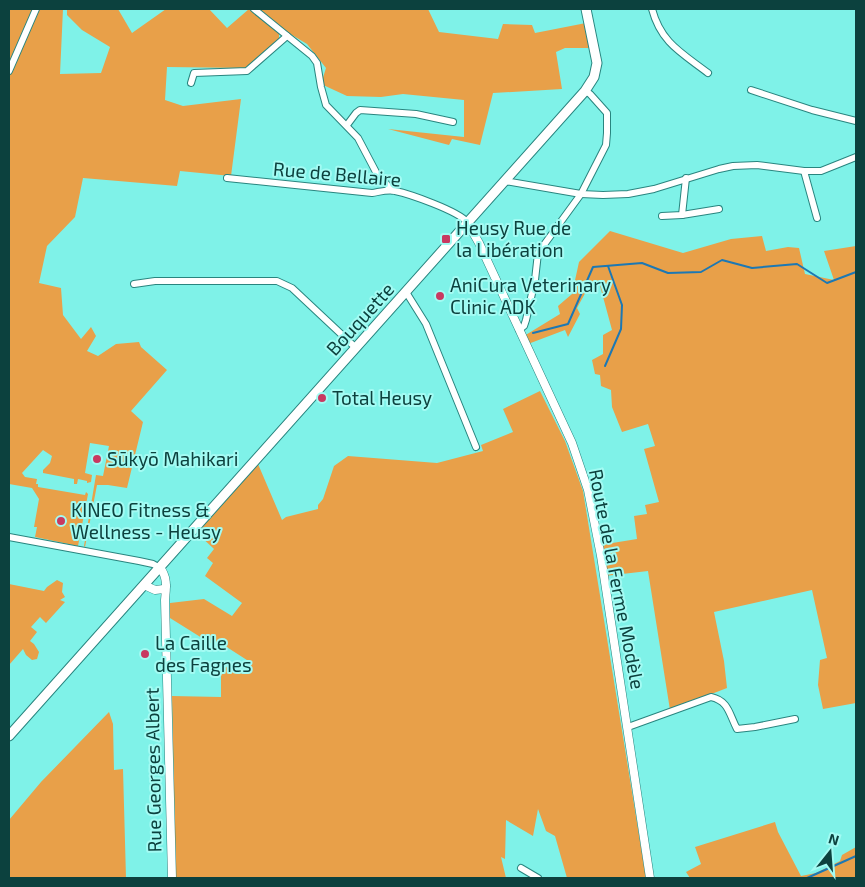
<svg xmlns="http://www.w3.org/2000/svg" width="865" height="887" viewBox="0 0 865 887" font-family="'Exo 2',sans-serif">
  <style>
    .green { fill: #e8a049 }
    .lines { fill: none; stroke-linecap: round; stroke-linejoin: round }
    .stream { stroke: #1c78b4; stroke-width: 2 }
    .minor-casing { stroke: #29857f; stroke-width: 8 }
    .tertiary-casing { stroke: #29857f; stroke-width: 9 }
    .secondary-casing { stroke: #29857f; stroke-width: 11 }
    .minor { stroke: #fff; stroke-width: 6 }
    .tertiary { stroke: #fff; stroke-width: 8 }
    .secondary { stroke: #fff; stroke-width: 9 }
    .poi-dot { fill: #c83961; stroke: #a3fbf3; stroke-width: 2 }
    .labels { text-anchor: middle; stroke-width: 4; stroke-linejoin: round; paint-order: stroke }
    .street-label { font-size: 19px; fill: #0c413e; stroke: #a3fbf3 }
    .poi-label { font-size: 19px; fill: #0c413e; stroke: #a3fbf3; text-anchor: start }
  </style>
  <rect width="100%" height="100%" fill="#7ff2e8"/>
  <!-- green -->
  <g class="green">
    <path d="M 9,9 L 33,9 L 9,65 Z"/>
    <path d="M 39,9 L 63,9 L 60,74 L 101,73 L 110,47 L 82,30 L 67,15 L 67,9 L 118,9 L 132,33 L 166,9 L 209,9 L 227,28 L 249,9 L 279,33 L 279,40 L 267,52 L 245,68 L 167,67 L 165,100 L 183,106 L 241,99 L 231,176 L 180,171 L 177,186 L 83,178 L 75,217 L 47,246 L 39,283 L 61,288 L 63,315 L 81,339 L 91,327 L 96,336 L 87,351 L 98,356 L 116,344 L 139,342 L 141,347 L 167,370 L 131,411 L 143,422 L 127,488 L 108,485 L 97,485 L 85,547 L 84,546 L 96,475 L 103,476 L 109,446 L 90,443 L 85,473 L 92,475 L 91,482 L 87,483 L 87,481 L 78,479 L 77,484 L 74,484 L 74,479 L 43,473 L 43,470 L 50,463 L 52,456 L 43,450 L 22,473 L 25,477 L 37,479 L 36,484 L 38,484 L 38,487 L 85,495 L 86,492 L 88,494 L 78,546 L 35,537 L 37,527 L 34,527 L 39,499 L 32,488 L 9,484 L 9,77 Z"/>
    <path d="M 256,9 L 428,9 L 439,32 L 498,39 L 503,24 L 532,25 L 535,33 L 586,23 L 591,48 L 565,48 L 556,52 L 562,89 L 493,93 L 480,145 L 452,139 L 449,145 L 388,129 L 464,137 L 464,100 L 403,94 L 381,97 L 347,96 L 321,84 L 326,68 L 307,44 L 282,29 Z"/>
    <path d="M 610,231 L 683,253 L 731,239 L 762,236 L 766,251 L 788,247 L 799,248 L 805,274 L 834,280 L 824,251 L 856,246 L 856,703 L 823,709 L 818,685 L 820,660 L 827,658 L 812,590 L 714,612 L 724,661 L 727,688 L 670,710 L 648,571 L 605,576 L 600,545 L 637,539 L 634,516 L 647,514 L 645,505 L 659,502 L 644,449 L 655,446 L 648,424 L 622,432 L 612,407 L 611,390 L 601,386 L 600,375 L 595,374 L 592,360 L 603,354 L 603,335 L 612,330 L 599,282 L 588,288 L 577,308 L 580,314 L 568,337 L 565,330 L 528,344 L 524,336 L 560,314 L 558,306 L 572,294 L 579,262 Z"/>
    <path d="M 540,391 L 565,441 L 583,491 L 646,878 L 567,878 L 555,836 L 546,831 L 538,809 L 533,836 L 506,820 L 505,859 L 501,857 L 506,878 L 176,878 L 172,696 L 221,697 L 221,665 L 243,674 L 250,662 L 222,644 L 210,643 L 170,618 L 170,603 L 204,599 L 232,616 L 242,603 L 205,576 L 213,563 L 207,558 L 214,549 L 197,533 L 258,464 L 282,520 L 286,517 L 318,509 L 318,505 L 323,499 L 334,466 L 348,456 L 437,463 L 483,451 L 481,445 L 513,432 L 503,409 Z"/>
    <path d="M 57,580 L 63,583 L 62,592 L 65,597 L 60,600 L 65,602 L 46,623 L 40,617 L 31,627 L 37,632 L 30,641 L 34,644 L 39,652 L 37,659 L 32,660 L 26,655 L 23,649 L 9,665 L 9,584 L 44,591 L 47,587 Z"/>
    <path d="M 109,712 L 113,724 L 114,770 L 123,769 L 126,878 L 9,878 L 9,820 L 41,782 Z"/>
    <path d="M 775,822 L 778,832 L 801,876 L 816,873 L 840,861 L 842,855 L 856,847 L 856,878 L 690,878 L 686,872 L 701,864 L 695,847 Z"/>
  </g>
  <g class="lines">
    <!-- stream -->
    <g class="stream">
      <path d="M 533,333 L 568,324 L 593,267 L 642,263 L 668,273 L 701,272 L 722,260 L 752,268 L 797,264 L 827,283 L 856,272"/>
      <path d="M 605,366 L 621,329 L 622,305 L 608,266"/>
      <path d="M 807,878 L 856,856"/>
    </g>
    <defs>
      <g id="minor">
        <path d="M 254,9 L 312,56 L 317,63 L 321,87 L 326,105 L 358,138 L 377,174 L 392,190"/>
        <path d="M 652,9 C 661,43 682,53 708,73"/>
        <path d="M 9,71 L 36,9"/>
        <path d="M 191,83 L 194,73 L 247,71 L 287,36"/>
        <path d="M 751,90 L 812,110 L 856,121"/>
        <path d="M 347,125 L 356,113 L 360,110 L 416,114 L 453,122"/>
        <path d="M 804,171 L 817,218"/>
        <path d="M 227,178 L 372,193 C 379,192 388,189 395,191 C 410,194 458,211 467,222"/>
        <path d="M 505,181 L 581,194 L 603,195 L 628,194 L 654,189 L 719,169 L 733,166 L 757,165 L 804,171 L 821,171 L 856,157"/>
        <path d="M 682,215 L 686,178"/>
        <path d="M 662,216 L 682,215 L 719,209"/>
        <path d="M 134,284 L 155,281 L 277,281 L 292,288 L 356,348"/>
        <path d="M 406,292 L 426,324 L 476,447"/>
        <path d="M 519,330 L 524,326 L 526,320 L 535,280 L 538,253 L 581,194 L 606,145 L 607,133 L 607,113 L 590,94 L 585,91"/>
        <path d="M 9,537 L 139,561 L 153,564 L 160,568"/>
        <path d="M 628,727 L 711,697 C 729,701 729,714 737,729 L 755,727 L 795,719"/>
        <path d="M 521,868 L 538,878"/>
      </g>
      <g id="tertiary">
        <path d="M 467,222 L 479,243 L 572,443 L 588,490 L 601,556 L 650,878"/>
        <path d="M 160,568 C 168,577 166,589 165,600 L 172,878"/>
        <path d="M 144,585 L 155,590 L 164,589 L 166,586"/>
      </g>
      <path id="secondary" d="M 9,736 L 585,91 L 594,77 L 597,63 L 586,9"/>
    </defs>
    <!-- minor casing -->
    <use href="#minor" class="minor-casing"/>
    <!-- tertiary casing -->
    <use href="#tertiary" class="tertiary-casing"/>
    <!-- secondary casing -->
    <use href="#secondary" class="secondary-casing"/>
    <!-- minor -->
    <use href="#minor" class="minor"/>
    <!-- tertiary -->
    <use href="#tertiary" class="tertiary"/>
    <!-- secondary -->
    <use href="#secondary" class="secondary"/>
  </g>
  <!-- markers -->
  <g class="poi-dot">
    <rect x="441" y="234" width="10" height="10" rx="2.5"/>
    <circle cx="440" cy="296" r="5"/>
    <circle cx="322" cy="398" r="5"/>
    <circle cx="97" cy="459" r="5"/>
    <circle cx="61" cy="521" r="5"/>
    <circle cx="145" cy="654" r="5"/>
  </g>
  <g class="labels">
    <!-- street labels -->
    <g class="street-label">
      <text transform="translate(337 174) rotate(5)" y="7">Rue de Bellaire</text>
      <text transform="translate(360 319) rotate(-48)" y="7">Bouquette</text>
      <text transform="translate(617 579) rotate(79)" y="7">Route de la Ferme Modèle</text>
      <text transform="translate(153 770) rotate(-91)" y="7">Rue Georges Albert</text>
    </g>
    <!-- poi labels -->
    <g class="poi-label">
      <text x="456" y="235">Heusy Rue de<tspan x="456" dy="22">la Libération</tspan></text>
      <text x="450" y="292">AniCura Veterinary<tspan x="450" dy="22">Clinic ADK</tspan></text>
      <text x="332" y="405">Total Heusy</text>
      <text x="107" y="466">Sūkyō Mahikari</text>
      <text x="71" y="517">KINEO Fitness &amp;<tspan x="71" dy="22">Wellness - Heusy</tspan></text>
      <text x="155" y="650">La Caille<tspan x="155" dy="22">des Fagnes</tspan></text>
    </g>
  </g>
  <!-- border -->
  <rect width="865" height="887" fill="none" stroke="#0c413e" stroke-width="20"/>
  <!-- north arrow -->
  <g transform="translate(830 852) rotate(17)" stroke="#a3fbf3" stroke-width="4" paint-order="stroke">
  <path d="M0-4L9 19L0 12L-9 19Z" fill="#0c413e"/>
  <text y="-8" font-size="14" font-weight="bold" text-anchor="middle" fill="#0c413e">N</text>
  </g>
</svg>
